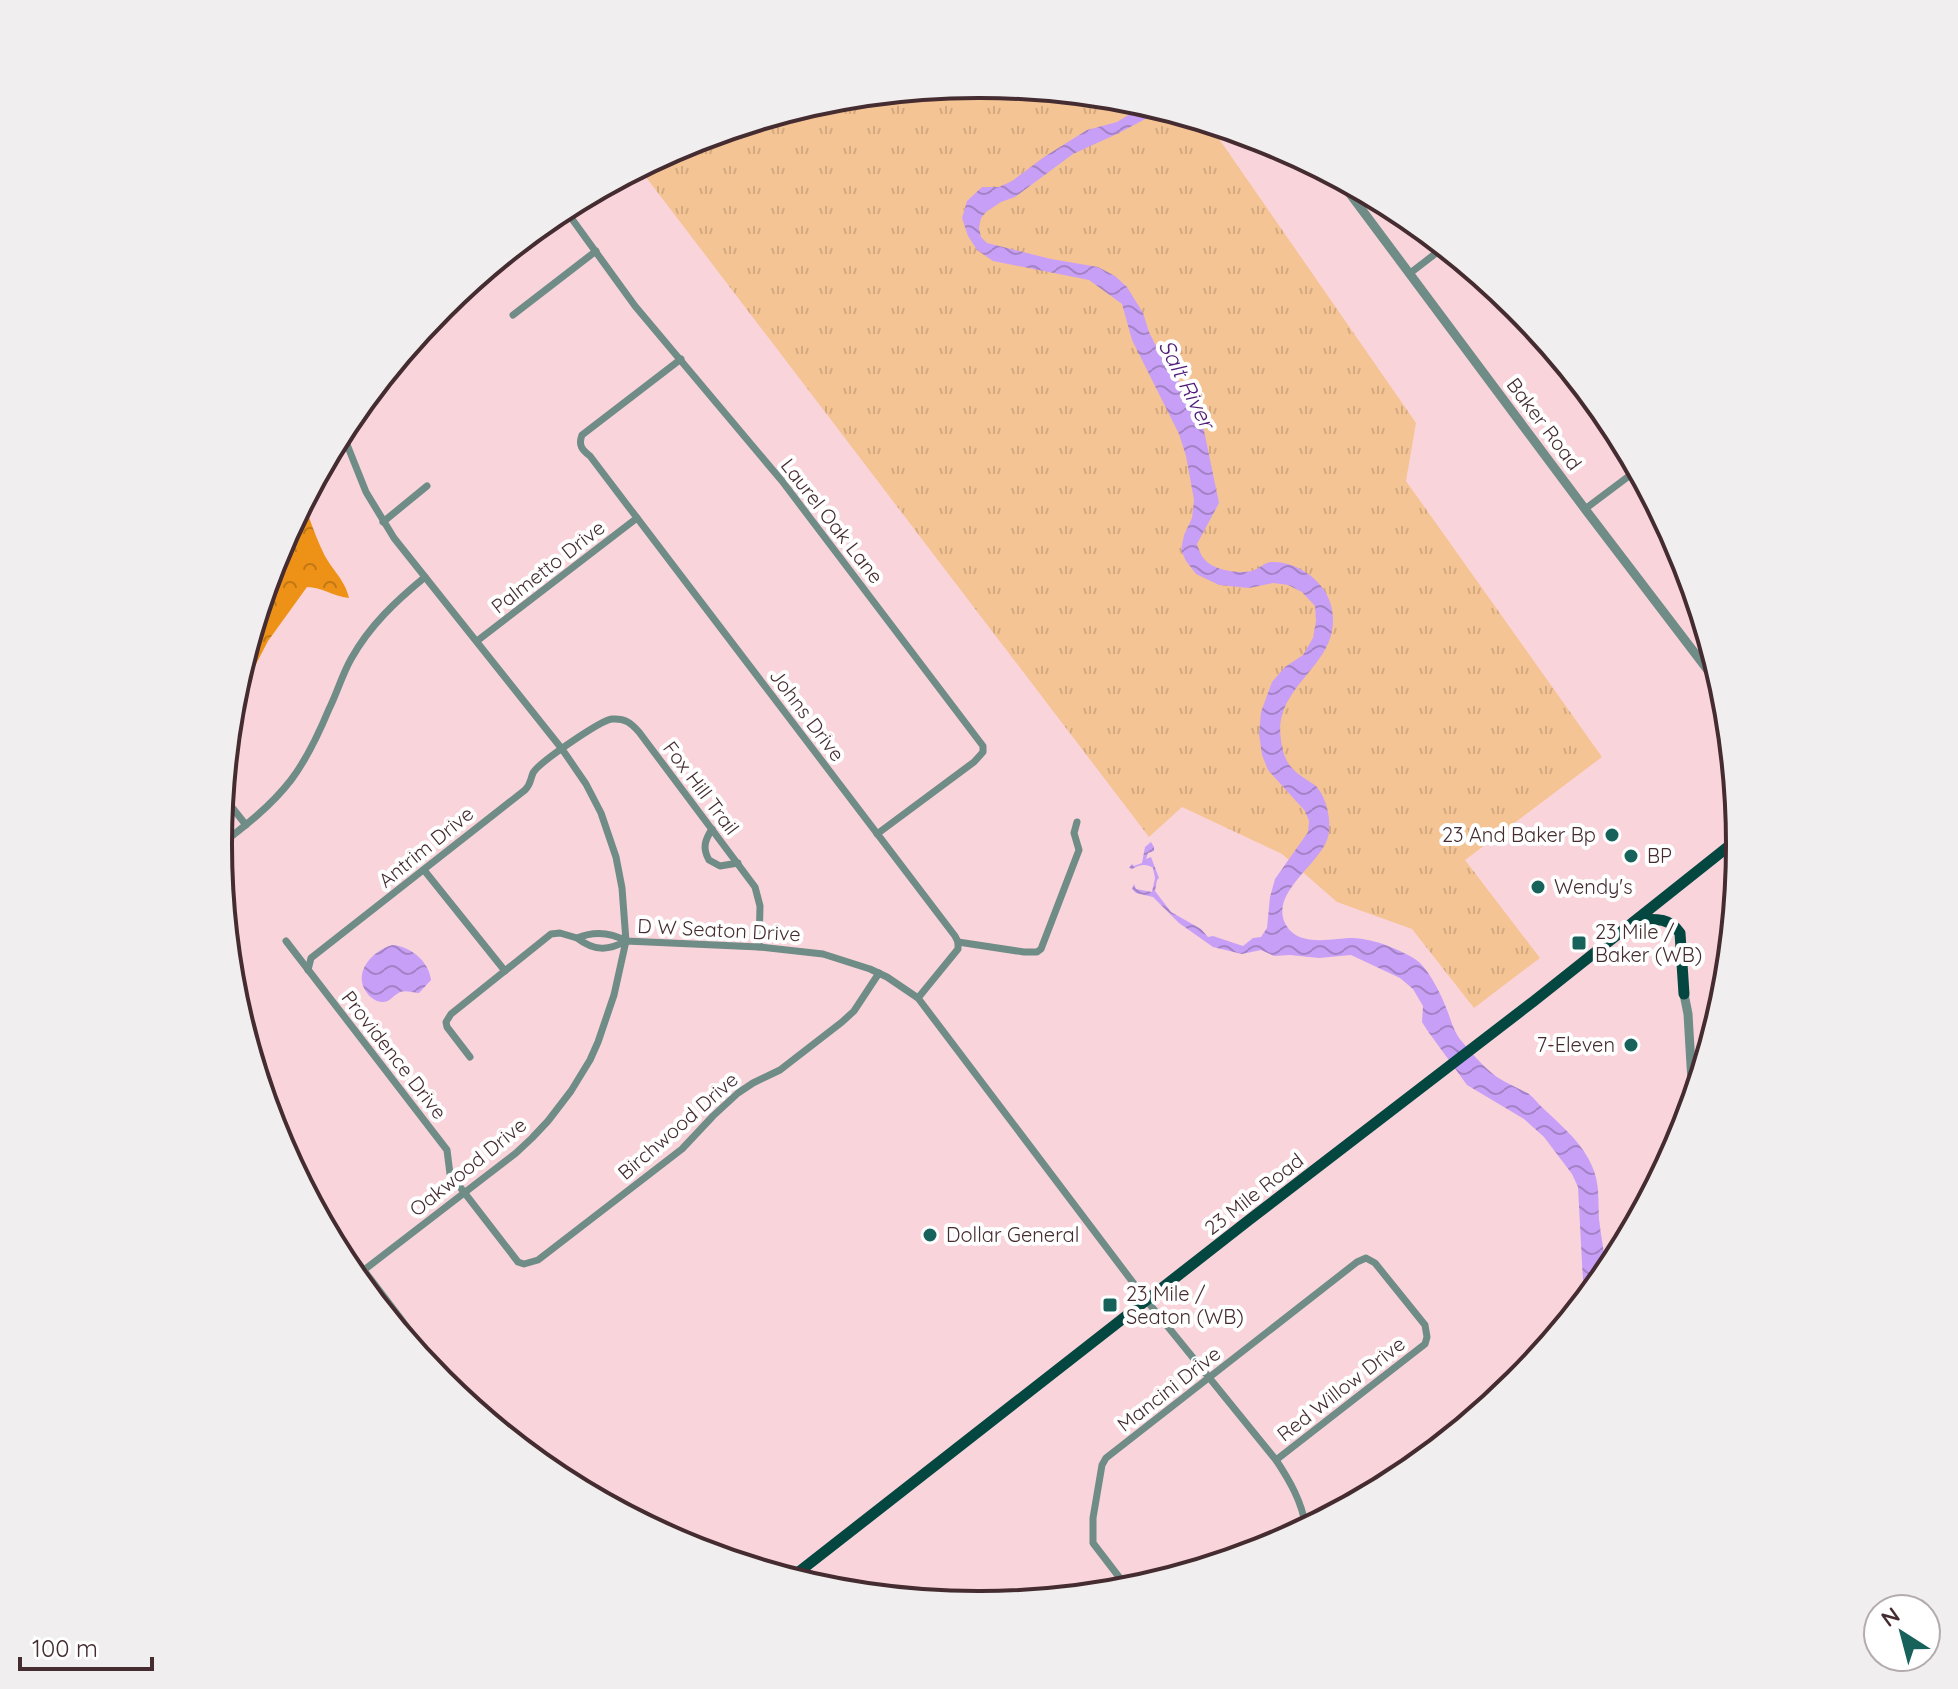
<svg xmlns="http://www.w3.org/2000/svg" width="1958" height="1689" viewBox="0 0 1958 1689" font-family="Quicksand,sans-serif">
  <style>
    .grass { fill: url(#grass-tufts) }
    .forest { fill: url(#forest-crowns) }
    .water { fill: url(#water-waves) }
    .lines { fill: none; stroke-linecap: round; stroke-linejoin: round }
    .minor { stroke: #6f8c87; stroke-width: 7 }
    .tertiary { stroke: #6f8c87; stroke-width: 9 }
    .primary { stroke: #044741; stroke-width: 11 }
    .poi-dot { fill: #17635b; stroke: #fff; stroke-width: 3 }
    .labels { text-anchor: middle; stroke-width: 8; stroke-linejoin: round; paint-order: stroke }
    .street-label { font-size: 20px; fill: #442c31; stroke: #fff }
    .poi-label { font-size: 20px; fill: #442c31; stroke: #fff; text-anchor: start }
    .water-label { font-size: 22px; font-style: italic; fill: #4f1a79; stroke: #fff }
    .rim { fill: none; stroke: #442c31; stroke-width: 4 }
  </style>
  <defs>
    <pattern id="grass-tufts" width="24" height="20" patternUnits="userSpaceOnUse" patternTransform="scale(2)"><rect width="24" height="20" fill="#f5c494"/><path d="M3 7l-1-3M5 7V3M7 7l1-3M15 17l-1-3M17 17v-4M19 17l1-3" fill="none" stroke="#d3a980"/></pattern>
    <pattern id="forest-crowns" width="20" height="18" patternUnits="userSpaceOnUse" patternTransform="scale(2)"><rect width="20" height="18" fill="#ee9217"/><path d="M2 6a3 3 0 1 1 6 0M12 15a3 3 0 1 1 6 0" fill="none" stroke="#c27715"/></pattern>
    <pattern id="water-waves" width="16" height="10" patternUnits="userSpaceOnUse" patternTransform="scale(2)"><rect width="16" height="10" fill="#c89ff6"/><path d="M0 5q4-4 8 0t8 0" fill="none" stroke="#a482c8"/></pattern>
  </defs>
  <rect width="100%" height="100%" fill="#fad4db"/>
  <!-- grass -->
  <path class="grass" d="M 979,84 L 1128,99 L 1208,123 L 1416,423 L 1406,481 L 1602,757 L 1465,860 L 1540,958 L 1474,1008 L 1412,929 L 1337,902 L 1282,854 L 1182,807 L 1149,837 L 639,168 L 688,142 L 831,99 Z"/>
  <!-- forest -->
  <path class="forest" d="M 304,501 C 308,516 316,537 323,552 C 330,568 345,579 349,598 C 332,596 322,587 307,587 L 268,641 L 255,666 L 243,682 L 237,683 L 277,553 Z"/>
  <!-- water -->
  <g class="water">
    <path d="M 1146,104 L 1160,108 L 1149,117 L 1119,133 L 1073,154 L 1015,197 L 1001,202 L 986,212 L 981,218 L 979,228 L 981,237 L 987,243 L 1051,259 L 1098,267 L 1115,276 L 1127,287 L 1143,313 L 1149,332 L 1155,344 L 1171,367 L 1202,421 L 1219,503 L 1197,544 C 1199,550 1201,556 1205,560 C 1214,570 1238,574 1251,571 C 1258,570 1264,562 1272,562 C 1297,561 1325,581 1331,605 C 1346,665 1272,682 1281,740 C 1282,749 1285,761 1292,768 C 1298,775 1308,780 1316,786 C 1327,798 1332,822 1328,837 C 1321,864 1268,893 1286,925 C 1299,948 1333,938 1353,938 C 1370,939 1385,944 1400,951 C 1406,954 1415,958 1420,963 C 1431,974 1442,996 1447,1010 C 1451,1020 1453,1029 1459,1038 C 1470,1051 1483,1067 1497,1077 C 1507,1084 1519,1088 1529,1094 C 1535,1099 1540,1106 1546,1111 C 1563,1127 1583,1144 1592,1166 C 1600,1183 1598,1201 1599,1219 C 1601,1237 1605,1255 1606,1273 L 1584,1300 L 1578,1187 L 1572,1174 L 1544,1137 L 1524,1119 L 1467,1085 L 1427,1030 L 1422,1022 L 1423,1006 L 1413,989 L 1400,978 L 1351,955 L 1319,958 L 1290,955 L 1274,956 L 1261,950 L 1242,954 L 1213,947 L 1179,923 L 1153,897 L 1136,893 L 1132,889 L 1134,884 L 1136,889 L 1152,892 L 1155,878 L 1153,868 C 1145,863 1140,865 1132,869 L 1129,868 L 1132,864 L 1134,866 L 1142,863 L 1145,847 L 1151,842 L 1154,847 L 1154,851 L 1148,853 L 1146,859 L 1151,857 L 1159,878 L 1157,880 L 1155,891 L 1171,912 L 1201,929 L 1208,937 L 1213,936 L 1243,946 L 1253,938 L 1261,937 L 1267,928 L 1270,897 L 1275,879 L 1308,832 L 1309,821 L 1305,811 L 1268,770 L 1262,755 L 1259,734 L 1261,712 L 1272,682 L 1285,667 L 1303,655 L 1313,638 L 1316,621 L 1315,606 L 1302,592 L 1288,585 L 1273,583 L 1249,588 L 1219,585 L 1196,574 L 1186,561 L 1181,550 L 1184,535 L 1192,518 L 1194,500 L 1186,456 L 1179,434 L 1132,340 L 1122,304 L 1089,280 L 993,261 L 977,250 L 968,236 L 962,218 L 967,201 L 982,187 L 999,187 L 1012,181 L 1044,157 L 1087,130 L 1117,122 Z"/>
    <path d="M 392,945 C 410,946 429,961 431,980 L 419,993 C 413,993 406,990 400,992 C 392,996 389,1005 377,1001 C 373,999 370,997 367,993 C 352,973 372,951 392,945 Z"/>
  </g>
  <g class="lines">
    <!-- minor -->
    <g class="minor">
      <path d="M 564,208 L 635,306 L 782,481 L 983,746 L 983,752 L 974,762 L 877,834"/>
      <path d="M 1409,274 L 1444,247"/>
      <path d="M 513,315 L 596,251"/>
      <path d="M 681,359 L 582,435 C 578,445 582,450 590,456 L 631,510 L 955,936 L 958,942 L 958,949 L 918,998"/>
      <path d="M 342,432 L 366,492 L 394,538 L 562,749 L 586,784 L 601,813 L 616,857 L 622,888 L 626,941 L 614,995 L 598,1042 L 590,1060 L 571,1091 L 548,1121 L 532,1138 L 516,1153 L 364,1270"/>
      <path d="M 1585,509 L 1637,470"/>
      <path d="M 383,522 L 427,486"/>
      <path d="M 477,641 L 637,518"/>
      <path d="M 223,796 L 246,825"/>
      <path d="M 712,829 C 705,840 702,848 709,860 L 720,866 L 738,863"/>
      <path d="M 219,846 C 245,826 271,806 291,780 C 307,759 319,733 329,709 C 337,693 342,675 351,659 C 370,625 396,601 425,577"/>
      <path d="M 424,870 L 505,971"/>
      <path d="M 286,941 L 447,1150 L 450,1174 L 518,1262 L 524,1264 L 538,1260 L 682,1149 L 713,1116 L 738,1093 L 753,1083 L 780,1070 L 842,1022 L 854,1011 L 879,973"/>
      <path d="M 626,941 C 608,951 594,951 577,938 C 594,931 610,932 626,941 L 759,947 L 823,954 L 870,969 L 887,977 L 918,998 L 1147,1301 L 1276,1460 C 1290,1481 1302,1502 1306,1528"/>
      <path d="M 958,942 L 1024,952 L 1037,952 L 1041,949 L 1079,850 L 1074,833 L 1077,822"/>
      <path d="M 308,970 L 311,958 L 525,790 C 531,784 530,780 533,773 C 538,763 601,720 612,719 C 625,718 631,723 639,732 L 755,887 L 760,906 L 759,947"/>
      <path d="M 470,1057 L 447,1027 L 446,1022 L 451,1014 L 551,934 L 560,933 L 577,938"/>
      <path d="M 312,1202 L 461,1398"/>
      <path d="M 1129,1590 L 1093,1543 L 1093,1518 L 1102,1465 L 1106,1458 L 1357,1262 L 1366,1258 L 1375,1263 L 1425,1325 L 1427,1337 L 1425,1344 L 1276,1460"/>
    </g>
    <!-- tertiary -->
    <g class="tertiary">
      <path d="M 1339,179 L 1585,509 L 1723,690"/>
      <path d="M 1684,994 L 1688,1014 L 1693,1099"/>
    </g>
    <!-- primary -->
    <g class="primary">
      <path d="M 1637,920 C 1655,919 1669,917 1680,933 L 1684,994"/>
      <path d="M 791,1578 L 1249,1220 L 1534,1001 L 1739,838"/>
    </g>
  </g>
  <!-- markers -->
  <g class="poi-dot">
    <circle cx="1612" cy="835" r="8"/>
    <circle cx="1631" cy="856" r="8"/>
    <circle cx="1538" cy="887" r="8"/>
    <rect x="1571" y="935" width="16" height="16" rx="4"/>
    <circle cx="1631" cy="1045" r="8"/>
    <circle cx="930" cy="1235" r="8"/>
    <rect x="1102" y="1297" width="16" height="16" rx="4"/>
  </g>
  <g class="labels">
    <!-- street labels -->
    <g class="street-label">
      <text transform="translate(1544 424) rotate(53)" y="7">Baker Road</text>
      <text transform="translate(832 521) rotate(52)" y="7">Laurel Oak Lane</text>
      <text transform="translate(548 567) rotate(-38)" y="7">Palmetto Drive</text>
      <text transform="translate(807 715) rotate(53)" y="7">Johns Drive</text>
      <text transform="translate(701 788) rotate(53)" y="7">Fox Hill Trail</text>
      <text transform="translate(426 847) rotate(-39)" y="7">Antrim Drive</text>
      <text transform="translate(719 930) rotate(3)" y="7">D W Seaton Drive</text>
      <text transform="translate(394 1055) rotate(52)" y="7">Providence Drive</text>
      <text transform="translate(678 1126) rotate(-41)" y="7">Birchwood Drive</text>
      <text transform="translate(468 1167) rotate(-39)" y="7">Oakwood Drive</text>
      <text transform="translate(1254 1194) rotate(-38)" y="7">23 Mile Road</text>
      <text transform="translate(1169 1389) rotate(-38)" y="7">Mancini Drive</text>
      <text transform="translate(1341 1389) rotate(-38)" y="7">Red Willow Drive</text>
    </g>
    <!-- poi labels -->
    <g class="poi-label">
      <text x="1596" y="842" text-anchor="end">23 And Baker Bp</text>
      <text x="1647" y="863">BP</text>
      <text x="1554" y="894">Wendy's</text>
      <text x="1595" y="939">23 Mile /<tspan x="1595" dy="23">Baker (WB)</tspan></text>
      <text x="1615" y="1052" text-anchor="end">7-Eleven</text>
      <text x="946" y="1242">Dollar General</text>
      <text x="1126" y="1301">23 Mile /<tspan x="1126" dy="23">Seaton (WB)</tspan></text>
    </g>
    <!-- water labels -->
    <g class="water-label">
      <text transform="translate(1187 384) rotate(63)" y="8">Salt River</text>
    </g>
  </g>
  <!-- crop -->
  <path d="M0 0H1958V1689H0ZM978 98H980A746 746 0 0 1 1726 844V845A746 746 0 0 1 980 1591H978A746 746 0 0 1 232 845V844A746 746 0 0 1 978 98Z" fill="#f0eeef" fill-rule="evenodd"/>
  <path class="rim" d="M978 98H980A746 746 0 0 1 1726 844V845A746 746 0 0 1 980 1591H978A746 746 0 0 1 232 845V844A746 746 0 0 1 978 98Z"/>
  <!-- north arrow -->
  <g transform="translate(1902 1633) rotate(324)"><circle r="38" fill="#ffffff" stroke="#b4abad" stroke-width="2"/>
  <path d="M0-6L14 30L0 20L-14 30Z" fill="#17635b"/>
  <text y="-12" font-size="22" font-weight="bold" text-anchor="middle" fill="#442c31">N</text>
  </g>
  <!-- scale -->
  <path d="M20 1657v12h132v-12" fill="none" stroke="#442c31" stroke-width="4"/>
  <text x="32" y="1657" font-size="24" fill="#442c31" stroke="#ffffff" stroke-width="6" paint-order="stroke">100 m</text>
</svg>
